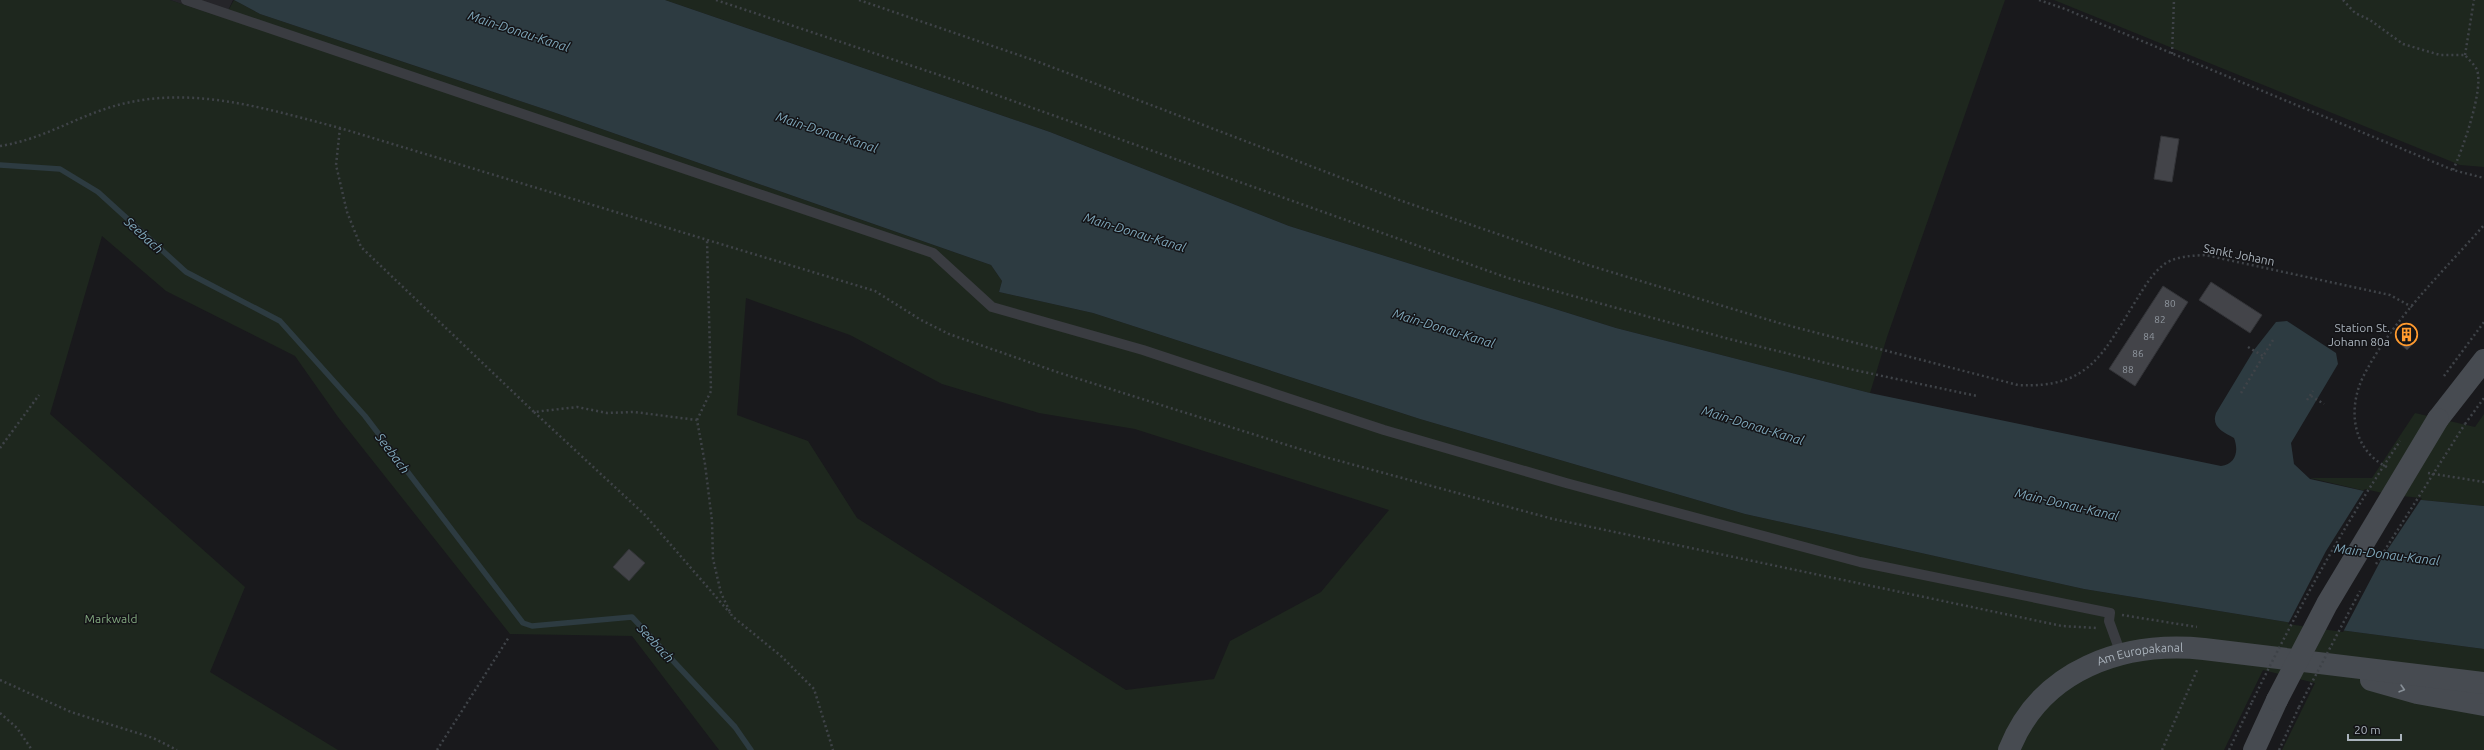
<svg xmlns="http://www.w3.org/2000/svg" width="2484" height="750" viewBox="0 0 2484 750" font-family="Ubuntu,sans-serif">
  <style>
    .built { fill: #252529 }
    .green { fill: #1e271e; fill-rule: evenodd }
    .water { fill: #2d3b41 }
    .pier { fill: #19191c }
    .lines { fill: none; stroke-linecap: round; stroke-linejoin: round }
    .stream { stroke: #2d3b41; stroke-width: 5.5 }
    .building { fill: #434449; stroke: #333438 }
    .path { stroke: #3f4348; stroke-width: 2.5; stroke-dasharray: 2 3; stroke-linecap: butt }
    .service { stroke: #3a3c41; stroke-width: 10 }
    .secondary { stroke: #474b51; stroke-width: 22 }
    .path-bridge { stroke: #3f4348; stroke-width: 2.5; stroke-dasharray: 2 3; stroke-linecap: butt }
    .secondary-bridge { stroke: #474b51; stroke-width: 22 }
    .oneway { stroke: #878f97 }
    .labels { text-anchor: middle; stroke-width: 3; stroke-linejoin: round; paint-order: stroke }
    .number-label { font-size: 10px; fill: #90979f }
    .street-label { font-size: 12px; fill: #aab3bc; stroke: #141417 }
    .poi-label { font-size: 12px; fill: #aab3bc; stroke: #141417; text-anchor: end }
    .park-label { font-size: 12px; fill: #83a980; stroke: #141417 }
    .water-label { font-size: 13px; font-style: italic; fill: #7fa7ba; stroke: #141417 }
  </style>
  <rect width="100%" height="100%" fill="#19191c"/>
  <!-- built -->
  <path class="built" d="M 170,0 L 233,0 L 224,19 Z"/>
  <!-- green -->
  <g class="green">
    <path d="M 0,0 L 170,0 L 224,18 L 234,0 L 260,14 L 553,112 L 991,265 L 1002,281 L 999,292 L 1093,313 L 1420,419 L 1745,514 L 2084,589 L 2317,627 L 2484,649 L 2484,750 L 2282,750 L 2315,683 L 2263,670 L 2224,750 L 719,750 L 632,636 L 510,634 L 338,417 L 295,356 L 166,291 L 102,236 L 50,414 L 245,587 L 210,672 L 338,750 L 0,750 ZM 746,298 L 850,335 L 942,384 L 1039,413 L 1135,429 L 1389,510 L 1321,592 L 1230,641 L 1214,679 L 1126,690 L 857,518 L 808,441 L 737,415 Z"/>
    <path d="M 665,0 L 2005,0 L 1887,337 L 1870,393 L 1616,328 L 1289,226 L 1050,132 Z"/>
    <path d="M 2054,0 L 2484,0 L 2484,167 L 2460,165 Z"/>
    <path d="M 2415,413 L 2475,427 L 2484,414 L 2484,506 L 2391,497 L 2310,478 L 2372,478 Z"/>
  </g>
  <!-- water -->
  <path class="water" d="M 234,0 L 665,0 L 1050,132 L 1289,226 L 1616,328 L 1870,393 L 2221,466 C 2236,464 2239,451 2234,438 C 2223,432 2211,427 2216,413 L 2254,350 L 2276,322 L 2287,321 L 2336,353 L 2338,364 L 2291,443 L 2294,464 L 2310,479 L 2391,497 L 2484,506 L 2484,649 L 2317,627 L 2084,589 L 1745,514 L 1420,419 L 1093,313 L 999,292 L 1002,281 L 991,265 L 553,112 L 260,14 Z"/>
  <!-- pier -->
  <path class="pier" d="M 2365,489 L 2391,495 L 2422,498 L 2382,558 L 2343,632 L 2288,624 L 2326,551 Z"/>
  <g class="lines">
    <!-- stream -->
    <path class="stream" d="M 0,165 L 60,169 L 98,192 L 186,272 L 280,321 L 365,416 L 523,623 L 532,626 L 632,617 L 735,727 L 751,750"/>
  </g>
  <!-- building -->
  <g class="building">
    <path d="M 2161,136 L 2179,139 L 2172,182 L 2154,179 Z"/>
    <path d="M 2211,282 L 2262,315 L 2250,333 L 2199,300 Z"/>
    <path d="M 2163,286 L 2188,302 L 2135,386 L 2109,369 Z"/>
    <path d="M 2406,330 L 2417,340 L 2407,350 L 2396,340 Z"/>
    <path d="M 629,549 L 645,563 L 629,581 L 613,567 Z"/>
  </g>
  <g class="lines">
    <!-- path -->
    <g class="path">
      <path d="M 716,0 L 960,82 L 1508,278 L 1729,339 L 1854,370 L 1977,396"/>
      <path d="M 859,0 L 1036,61 L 1402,201 L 1588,265 L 1779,323 L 2018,385 C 2090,389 2103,353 2137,299 C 2145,286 2153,272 2166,263 C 2178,256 2191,256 2205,255 L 2390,295 L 2412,307"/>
      <path d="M 2039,0 L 2065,9 L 2453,170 L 2484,178"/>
      <path d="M 2343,0 L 2355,13 L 2370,20 L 2403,44 L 2440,55 L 2465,55 C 2469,60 2475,65 2477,70 C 2484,90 2462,151 2453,170"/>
      <path d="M 2172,54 L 2174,0"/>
      <path d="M 2465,55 L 2474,0"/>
      <path d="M 340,128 L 336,165 L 347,212 L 361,247 L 534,412 L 577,407 L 607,413 L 634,412 L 697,420 L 705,464 L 712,521 L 713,559 L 721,593 L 732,616 L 781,656 L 814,689 L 833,750"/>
      <path d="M 0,146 C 39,140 69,121 105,109 C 184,82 263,108 340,128 L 875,291 L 921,320 L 949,334 L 1057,372 L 1325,457 L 1553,519 L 2062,626 L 2097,628"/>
      <path d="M 2248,347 L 2263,356"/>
      <path d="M 2444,376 L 2484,322"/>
      <path d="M 2241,393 L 2273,340"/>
      <path d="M 2311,396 L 2324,404"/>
      <path d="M 2307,400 L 2313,391"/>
      <path d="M 534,412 L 645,515 L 730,613"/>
      <path d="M 697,420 L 711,391 L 707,240"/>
      <path d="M 2465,424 L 2484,398"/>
      <path d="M 0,448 L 39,395"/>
      <path d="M 2387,467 C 2352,450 2347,408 2364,375 C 2393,319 2443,272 2484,225"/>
      <path d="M 2428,473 L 2484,482"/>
      <path d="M 2122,615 L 2197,627"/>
      <path d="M 0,680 L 71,712 L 153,738 L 177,750"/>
      <path d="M 0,713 L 17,728 L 32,750"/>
      <path d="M 437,750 L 509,637"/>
      <path d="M 2162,750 L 2198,668"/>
      <path d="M 2229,750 L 2252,702"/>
      <path d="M 2279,750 L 2299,707"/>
    </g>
    <!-- service -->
    <path class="service" d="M 186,0 L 933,253 L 992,307 L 1143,350 L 1384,430 L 1566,483 L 1860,562 L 2110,613 L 2109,621 L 2121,654"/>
    <!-- secondary -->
    <g class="secondary">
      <path d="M 2438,419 L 2484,360"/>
      <path d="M 2371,680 L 2417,693 L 2484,705"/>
      <path id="s1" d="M 2009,750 C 2041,669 2123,641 2204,649 L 2484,683"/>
      <path d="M 2254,750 L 2277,700"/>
    </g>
    <!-- path-bridge -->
    <g class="path-bridge">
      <path d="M 2376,564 L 2465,424"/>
      <path d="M 2252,702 C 2296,612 2344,525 2400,441"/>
      <path d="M 2299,707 L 2360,591"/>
    </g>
    <!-- secondary-bridge -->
    <path class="secondary-bridge" d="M 2277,700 L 2327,604 L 2438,419"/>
  </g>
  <!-- one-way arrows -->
  <defs><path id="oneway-chevron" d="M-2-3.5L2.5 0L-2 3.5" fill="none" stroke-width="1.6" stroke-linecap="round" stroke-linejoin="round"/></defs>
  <use class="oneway" href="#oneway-chevron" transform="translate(2402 689) rotate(16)"/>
  <!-- icons -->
  <defs>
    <symbol id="building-ring" viewBox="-11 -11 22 22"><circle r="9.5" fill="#141417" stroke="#ff9a2e" stroke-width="1.5"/><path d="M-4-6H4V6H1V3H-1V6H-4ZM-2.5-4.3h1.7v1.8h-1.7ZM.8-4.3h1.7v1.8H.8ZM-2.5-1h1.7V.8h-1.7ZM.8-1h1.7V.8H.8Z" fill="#ff9a2e"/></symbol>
  </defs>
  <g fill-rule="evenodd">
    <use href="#building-ring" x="2394" y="322" width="25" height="25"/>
  </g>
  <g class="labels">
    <!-- number labels -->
    <g class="number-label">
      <text x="2170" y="307">80</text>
      <text x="2160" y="323">82</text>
      <text x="2149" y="340">84</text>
      <text x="2138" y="357">86</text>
      <text x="2128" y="373">88</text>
    </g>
    <!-- street labels -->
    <g class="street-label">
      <text transform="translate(2239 255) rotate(11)" y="4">Sankt Johann</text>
      <text dy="4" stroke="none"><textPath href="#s1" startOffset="172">Am Europakanal</textPath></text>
    </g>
    <!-- poi labels -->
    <g class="poi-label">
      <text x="2390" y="332">Station St.<tspan x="2390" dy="14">Johann 80a</tspan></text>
    </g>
    <!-- park labels -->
    <g class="park-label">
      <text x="111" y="623">Markwald</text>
    </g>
    <!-- water labels -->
    <g class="water-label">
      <text transform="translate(519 31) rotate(18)" y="5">Main-Donau-Kanal</text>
      <text transform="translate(827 132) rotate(18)" y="5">Main-Donau-Kanal</text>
      <text transform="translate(1135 232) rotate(17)" y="5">Main-Donau-Kanal</text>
      <text transform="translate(144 235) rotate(42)" y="5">Seebach</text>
      <text transform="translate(1444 328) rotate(17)" y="5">Main-Donau-Kanal</text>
      <text transform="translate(1753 425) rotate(17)" y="5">Main-Donau-Kanal</text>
      <text transform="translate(393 453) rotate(53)" y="5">Seebach</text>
      <text transform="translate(2067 504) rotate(13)" y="5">Main-Donau-Kanal</text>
      <text transform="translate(2387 554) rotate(7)" y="5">Main-Donau-Kanal</text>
      <text transform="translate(656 643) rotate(47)" y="5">Seebach</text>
    </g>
  </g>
  <!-- scale -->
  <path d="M2348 734v6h53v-6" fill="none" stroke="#aab3bc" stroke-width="2"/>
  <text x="2354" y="734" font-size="12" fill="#aab3bc" stroke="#141417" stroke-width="3" paint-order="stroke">20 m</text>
</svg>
